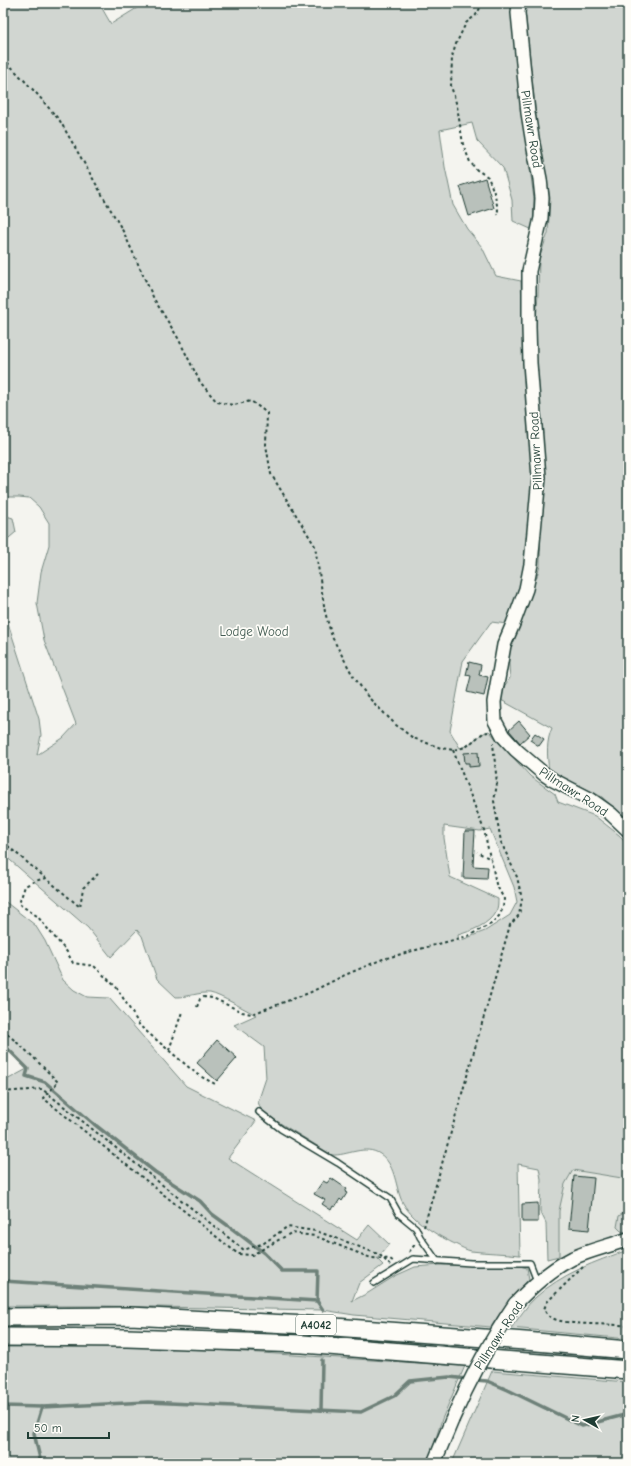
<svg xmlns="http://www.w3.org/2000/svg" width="631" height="1466" viewBox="0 0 631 1466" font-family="'Comic Neue',sans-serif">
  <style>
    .built { fill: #e2e5df }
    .green { fill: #d1d6d1; stroke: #788a82; fill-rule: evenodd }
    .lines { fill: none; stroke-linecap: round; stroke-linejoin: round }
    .stream { stroke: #6e8179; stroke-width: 3.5 }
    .building { fill: #b9c1bb; stroke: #1f3d34 }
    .service-casing { stroke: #1f3d34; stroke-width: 8 }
    .tertiary-casing { stroke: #1f3d34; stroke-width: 16 }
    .trunk-casing { stroke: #1f3d34; stroke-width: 20 }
    .path { stroke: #1f3d34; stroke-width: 2; stroke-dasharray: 3 3; stroke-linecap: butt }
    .service { stroke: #fdfcf7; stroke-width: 5 }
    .tertiary { stroke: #fdfcf7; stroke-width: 13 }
    .trunk { stroke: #fdfcf7; stroke-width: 17 }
    .tertiary-bridge-casing { stroke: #1f3d34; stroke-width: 16; stroke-linecap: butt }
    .tertiary-bridge { stroke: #fdfcf7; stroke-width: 13 }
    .labels { text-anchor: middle; stroke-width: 3.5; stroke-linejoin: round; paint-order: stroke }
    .shield { fill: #fdfcf7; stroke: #62766e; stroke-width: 1 }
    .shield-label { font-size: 12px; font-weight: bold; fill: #1f3d34 }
    .street-label { font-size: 13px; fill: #1f3d34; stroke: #fdfcf7 }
    .park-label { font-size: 13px; fill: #435c53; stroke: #fdfcf7 }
  </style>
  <rect width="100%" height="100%" fill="#f4f4ef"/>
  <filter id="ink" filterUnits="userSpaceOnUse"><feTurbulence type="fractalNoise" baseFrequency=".025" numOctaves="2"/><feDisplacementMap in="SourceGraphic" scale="8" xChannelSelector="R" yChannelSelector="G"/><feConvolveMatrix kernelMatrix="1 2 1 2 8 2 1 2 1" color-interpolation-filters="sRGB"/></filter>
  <g filter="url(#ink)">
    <!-- built -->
    <path class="built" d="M 573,1170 L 628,1179 L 628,1210 L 619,1217 L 617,1227 L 621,1231 L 596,1243 L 559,1256 L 559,1211 L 565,1184 Z"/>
    <!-- green -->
    <g class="green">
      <path d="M 3,3 L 99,3 L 111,24 L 145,3 L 512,3 L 516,62 L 534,199 L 533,230 L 513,221 L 512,200 L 503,168 L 477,141 L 472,123 L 440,130 L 445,167 L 453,205 L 467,229 L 482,247 L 496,276 L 521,281 L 526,402 L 533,483 L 524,571 L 515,604 L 507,624 L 491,622 L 463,661 L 450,731 L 460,748 C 472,745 478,734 489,731 L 530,776 L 555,794 L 558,802 L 595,816 L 619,835 L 628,844 L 628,1179 L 573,1170 L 565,1184 L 559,1211 L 559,1256 L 547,1259 L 546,1223 L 540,1211 L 541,1179 L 539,1168 L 518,1164 L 520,1255 C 504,1253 487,1253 471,1251 C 466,1250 461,1247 457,1245 C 438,1236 410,1220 401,1199 C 395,1184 395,1164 380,1154 C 365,1144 347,1156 332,1155 L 262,1112 L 258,1102 L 266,1078 L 264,1047 L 234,1025 L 256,1015 C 246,1010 220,995 210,993 C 200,992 188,997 176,997 L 157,979 L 142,936 L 137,930 L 111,957 L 88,928 L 3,854 L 3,603 L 7,620 L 39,719 L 41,735 L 37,755 L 63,738 L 76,724 L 44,640 L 37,603 L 41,572 L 49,545 L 49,523 L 39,507 L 29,498 L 19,497 L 3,497 ZM 444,826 L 480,831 L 490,829 L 514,887 L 517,902 L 510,915 L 485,931 L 459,941 L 458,935 C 471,931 489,925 496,911 C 498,908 498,902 498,899 L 450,877 L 444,838 Z"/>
      <path d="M 531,3 L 628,3 L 628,821 L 602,797 L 549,770 C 547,756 546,741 552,728 L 501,700 L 503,688 L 510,678 L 508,652 L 537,576 L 540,566 L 541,517 L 545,477 L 536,358 L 536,320 L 538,295 L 539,259 L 548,233 L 550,198 L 537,126 L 525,10 L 532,5 Z"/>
      <path d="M 3,515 L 13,518 L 16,532 L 3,543 Z"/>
      <path d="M 3,900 L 35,925 L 45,941 L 63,980 L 74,990 L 87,997 L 109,998 L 186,1086 L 256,1121 L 228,1158 L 357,1240 L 369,1225 L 389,1244 L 377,1259 L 383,1265 L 359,1283 L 352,1301 L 368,1293 L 395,1276 L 415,1267 L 439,1265 L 516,1265 L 527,1268 L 529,1279 L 507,1303 L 491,1327 L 354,1315 L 323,1310 L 99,1306 L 3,1306 L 3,1082 L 27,1069 L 3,1044 Z"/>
      <path d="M 628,1210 L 628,1233 L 621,1231 L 617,1227 L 619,1216 Z"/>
      <path d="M 628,1250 L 628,1339 L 511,1328 C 519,1318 526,1306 536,1297 C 561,1274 596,1261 628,1250 Z"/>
      <path d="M 109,1346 L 198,1349 L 465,1366 L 442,1419 L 428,1463 L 3,1463 L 3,1347 Z"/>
      <path d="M 492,1371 L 628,1382 L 628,1463 L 452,1463 Z"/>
    </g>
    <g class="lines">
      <!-- stream -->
      <g class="stream">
        <path d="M 3,1044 L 28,1069 L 26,1076 L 45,1082 L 94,1124 L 155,1172 L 200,1201 L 212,1214 L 234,1230 L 264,1253 L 282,1271 L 318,1271 L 317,1301 L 323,1310"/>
        <path d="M 3,1281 L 317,1301"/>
        <path d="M 475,1380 L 487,1381 L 508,1390 L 582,1426 L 628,1414"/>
        <path d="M 3,1406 L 42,1407"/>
        <path d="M 321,1410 L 322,1360"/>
        <path d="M 41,1463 L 34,1433 L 42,1407 L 148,1402 L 361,1412 L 394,1396 L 410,1381 L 449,1377 L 468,1379"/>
      </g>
    </g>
    <!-- building -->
    <g class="building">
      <path d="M 485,178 L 494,208 L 469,216 L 460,186 Z"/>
      <path d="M 469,662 L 481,665 L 479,675 L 488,677 L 484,696 L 467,692 L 471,676 L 466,675 Z"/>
      <path d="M 519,721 L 530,734 L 520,743 L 509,730 Z"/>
      <path d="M 535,733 L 544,739 L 539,746 L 530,740 Z"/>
      <path d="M 478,752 L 479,766 L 469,767 L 469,763 L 465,763 L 464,753 Z"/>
      <path d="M 465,831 L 475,831 L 473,866 L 488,867 L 487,879 L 463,878 Z"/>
      <path d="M 217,1040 L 237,1058 L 217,1081 L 197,1063 Z"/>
      <path d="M 574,1176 L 594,1178 L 589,1230 L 569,1228 Z"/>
      <path d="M 331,1178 L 347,1189 L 345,1192 L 347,1193 L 342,1201 L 340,1199 L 335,1207 L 333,1206 L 331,1210 L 322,1204 L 325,1200 L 314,1194 L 323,1181 L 327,1183 Z"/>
      <path d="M 538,1203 L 538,1222 L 522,1222 L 522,1204 Z"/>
    </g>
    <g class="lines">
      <defs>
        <g id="service">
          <path d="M 259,1112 L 281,1129 L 338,1163 L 390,1198 L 399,1214 L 416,1228 L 420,1237 L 437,1261"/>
          <path d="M 374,1283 L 413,1259 L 471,1263 L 530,1263 L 537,1281"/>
        </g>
        <g id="tertiary">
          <path d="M 519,3 L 518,13 L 528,113 L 533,144 L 540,179 L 542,198 L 541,218 L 529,271 L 529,327 L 530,363 L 539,477 L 531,564 L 526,589 L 513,624 L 504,645 L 494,702 L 495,721 L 503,736 L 516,750 L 544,774 L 553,780 L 590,799 L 611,814 L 628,830"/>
          <path d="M 515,1304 C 532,1286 551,1269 573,1258 C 590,1250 610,1246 628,1239"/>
          <path d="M 434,1463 L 452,1420"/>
        </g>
        <g id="trunk">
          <path d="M 3,1317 L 130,1316 L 307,1325 L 525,1341 L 628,1350"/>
          <path d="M 3,1337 L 127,1338 L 303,1344 L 628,1370"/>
        </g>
      </defs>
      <!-- service casing -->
      <use href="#service" class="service-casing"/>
      <!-- tertiary casing -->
      <use href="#tertiary" class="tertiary-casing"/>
      <!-- trunk casing -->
      <use href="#trunk" class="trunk-casing"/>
      <!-- path -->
      <g class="path">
        <path d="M 483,3 L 476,15 L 466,23 L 456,44 L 452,57 L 451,86 L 457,106 L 463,144 L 470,162 L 477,170 L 488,177 L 495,195 L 498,210 L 497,215"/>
        <path d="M 3,58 L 37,94 L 60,121 L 124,233 L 154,299 L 178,338 L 200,382 L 217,402 L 234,405 L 251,401 L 267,413 L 266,445 L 271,474 L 315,546 L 325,612 L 332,637 L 352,674 L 368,697 L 396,725 L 413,738 L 441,748 L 453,750 L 466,747 L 483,733 L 488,732"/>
        <path d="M 453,750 L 484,830 L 490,858"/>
        <path d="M 3,842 L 80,907 L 83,888 L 98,874"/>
        <path d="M 46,878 L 35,881 L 25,886 L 19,904 L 37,916 L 67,952 L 73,963 L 94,966 L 117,988 L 140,1026 L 198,1075 L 217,1085"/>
        <path d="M 197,1007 L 200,999 L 204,997 L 213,998 L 242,1012 L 251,1014 L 260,1011 L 309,993 L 345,975 L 383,959 L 468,936 L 491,924 L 499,916 L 503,908 L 504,899 L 496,884 L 491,859 L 477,852"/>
        <path d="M 3,1030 L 32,1056 L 58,1082 L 43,1098 L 238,1254 L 252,1255 L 291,1233 L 315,1236 L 371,1258 L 390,1259 L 394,1262"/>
        <path d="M 169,1050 L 182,1012"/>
        <path d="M 3,1092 L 42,1089 L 244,1250 L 264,1243 L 287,1227 L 316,1231 L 347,1242 L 380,1255 L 390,1265"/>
        <path d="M 424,1227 L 510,925 L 519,915 L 522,899 L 517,877 L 501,842 L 494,801 L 497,784 L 493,743"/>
        <path d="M 409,1252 L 416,1243"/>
        <path d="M 583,1267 L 547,1302 L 544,1309 C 546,1313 548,1316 552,1318 C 567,1326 608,1323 628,1326"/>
      </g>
      <!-- service -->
      <use href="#service" class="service"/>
      <!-- tertiary -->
      <use href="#tertiary" class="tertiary"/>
      <!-- trunk -->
      <use href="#trunk" class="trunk"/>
      <defs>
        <path id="tertiary-bridge" d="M 452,1420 C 470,1379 490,1341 515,1304"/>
      </defs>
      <!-- tertiary-bridge casing -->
      <use href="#tertiary-bridge" class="tertiary-bridge-casing"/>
      <!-- tertiary-bridge -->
      <use href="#tertiary-bridge" class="tertiary-bridge"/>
    </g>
  </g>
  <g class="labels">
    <!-- shield labels -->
    <rect class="shield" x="296" y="1315" width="40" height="20" rx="3"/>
    <g class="shield-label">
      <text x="316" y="1329">A4042</text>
    </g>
    <!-- street labels -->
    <g class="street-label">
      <text transform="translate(532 129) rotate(81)" y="5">Pillmawr Road</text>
      <text transform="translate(535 451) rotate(-93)" y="5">Pillmawr Road</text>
      <text transform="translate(574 791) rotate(33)" y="5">Pillmawr Road</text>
      <text transform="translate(498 1335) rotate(-57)" y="5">Pillmawr Road</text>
    </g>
    <!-- park labels -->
    <g class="park-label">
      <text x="254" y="636">Lodge Wood</text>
    </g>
  </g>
  <!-- margin -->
  <rect width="631" height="1466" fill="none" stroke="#fdfcf7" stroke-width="16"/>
  <rect x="8" y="8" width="615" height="1450" fill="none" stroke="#1f3d34" stroke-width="1.5" filter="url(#ink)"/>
  <!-- north arrow -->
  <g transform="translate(585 1420) rotate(278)" stroke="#fdfcf7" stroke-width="3" paint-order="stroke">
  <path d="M0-3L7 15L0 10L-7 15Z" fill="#1f3d34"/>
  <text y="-6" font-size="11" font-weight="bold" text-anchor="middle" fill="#1f3d34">N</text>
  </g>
  <!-- scale -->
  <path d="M28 1432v6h81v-6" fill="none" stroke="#1f3d34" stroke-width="2"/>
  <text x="34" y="1432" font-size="12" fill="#1f3d34" stroke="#fdfcf7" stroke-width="3" paint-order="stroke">50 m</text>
</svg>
